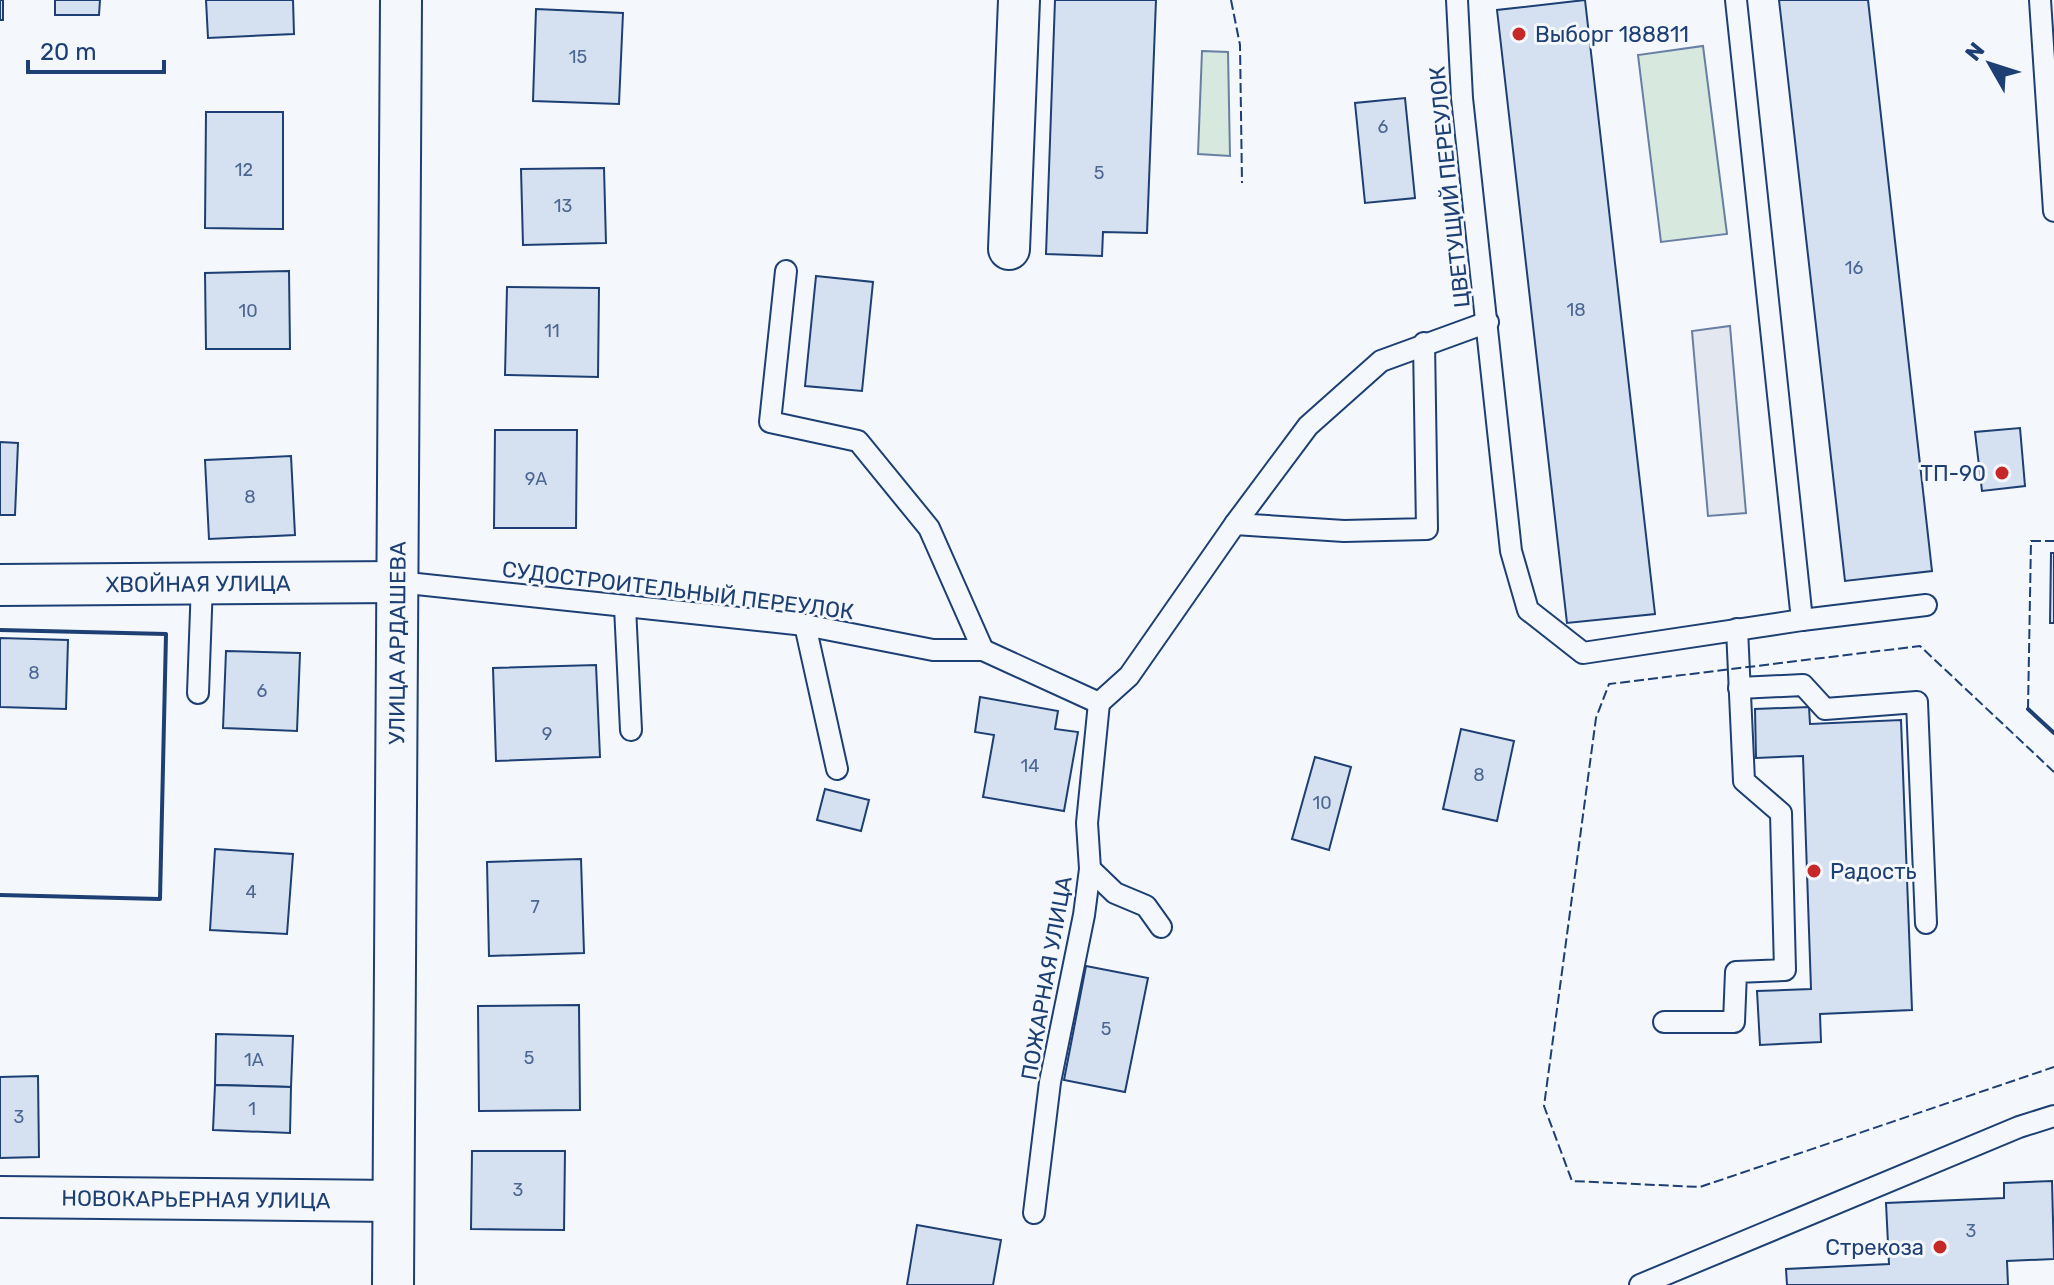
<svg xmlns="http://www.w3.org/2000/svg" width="2054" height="1285" viewBox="0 0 2054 1285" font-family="Rubik,sans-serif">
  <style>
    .green { fill: #d7e8df; stroke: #687fa3; stroke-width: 2 }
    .parking { fill: #e3e8f0; stroke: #687fa3; stroke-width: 2 }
    .building { fill: #d5e0f0; stroke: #1d3f73; stroke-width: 2 }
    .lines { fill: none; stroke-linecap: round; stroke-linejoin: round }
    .service-casing { stroke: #1d3f73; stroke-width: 24 }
    .minor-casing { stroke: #1d3f73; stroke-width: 44 }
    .service { stroke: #f4f7fb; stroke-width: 20 }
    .minor { stroke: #f4f7fb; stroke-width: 40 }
    .fence { stroke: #1d3f73; stroke-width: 2; stroke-dasharray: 10 4; stroke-linecap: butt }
    .wall { stroke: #1d3f73; stroke-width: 4 }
    .poi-dot { fill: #c62828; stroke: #f4f7fb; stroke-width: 3 }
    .labels { text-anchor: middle; stroke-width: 6; stroke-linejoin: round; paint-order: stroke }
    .number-label { font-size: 18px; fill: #4b6792 }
    .poi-label { font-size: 22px; fill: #1d3f73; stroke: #f4f7fb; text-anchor: start }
    .street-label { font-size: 22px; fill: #1d3f73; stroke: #f4f7fb }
  </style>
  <rect width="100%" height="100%" fill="#f4f7fb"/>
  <!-- green -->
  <g class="green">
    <path d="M 1703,46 L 1727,234 L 1661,242 L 1638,55 Z"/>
    <path d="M 1202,51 L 1228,52 L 1230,156 L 1198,154 Z"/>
  </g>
  <!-- parking -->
  <path class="parking" d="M 1730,326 L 1746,513 L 1708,516 L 1692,331 Z"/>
  <!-- building -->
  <g class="building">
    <rect x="0" y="0" width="3" height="20"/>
    <path d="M 55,0 L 100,0 L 99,15 L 55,15 Z"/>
    <path d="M 206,0 L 293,0 L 294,34 L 208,38 Z"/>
    <path d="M 1055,0 L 1156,0 L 1147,233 L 1103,232 L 1102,256 L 1046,254 Z"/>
    <path d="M 1585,0 L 1655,614 L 1567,623 L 1497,10 Z"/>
    <path d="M 1779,0 L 1868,0 L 1932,571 L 1845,581 Z"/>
    <path d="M 536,9 L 623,13 L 619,104 L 533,101 Z"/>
    <path d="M 1405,98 L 1415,198 L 1365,203 L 1355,103 Z"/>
    <path d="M 206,112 L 283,112 L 283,229 L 205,228 Z"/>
    <path d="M 604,168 L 606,243 L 523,245 L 521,169 Z"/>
    <path d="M 289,271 L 290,349 L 206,349 L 205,273 Z"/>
    <path d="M 816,276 L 873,282 L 862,391 L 805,386 Z"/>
    <path d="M 507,287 L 599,288 L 598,377 L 505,375 Z"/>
    <path d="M 2020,428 L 2025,486 L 1982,491 L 1975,432 Z"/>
    <path d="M 495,430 L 577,430 L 576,528 L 494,528 Z"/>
    <path d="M 0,442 L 18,443 L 15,515 L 0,515 Z"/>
    <path d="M 291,456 L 295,535 L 209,539 L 205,460 Z"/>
    <path d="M 2051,553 L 2054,553 L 2054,623 L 2050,623 Z"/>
    <path d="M 0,638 L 68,640 L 66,709 L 0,707 Z"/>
    <path d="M 226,651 L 300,653 L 297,731 L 223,728 Z"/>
    <path d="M 596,665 L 600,757 L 496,761 L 493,668 Z"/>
    <path d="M 980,697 L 1058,711 L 1055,729 L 1078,732 L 1064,811 L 983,797 L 994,735 L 975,732 Z"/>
    <path d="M 1809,707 L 1810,724 L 1901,720 L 1912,1010 L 1820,1014 L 1821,1042 L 1760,1045 L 1757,991 L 1811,989 L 1803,756 L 1756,758 L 1755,709 Z"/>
    <path d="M 1461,729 L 1514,741 L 1497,821 L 1443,809 Z"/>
    <path d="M 1315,757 L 1351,767 L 1329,850 L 1292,839 Z"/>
    <path d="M 825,789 L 869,800 L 861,831 L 817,820 Z"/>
    <path d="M 215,849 L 293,854 L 287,934 L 210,930 Z"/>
    <path d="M 581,859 L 584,953 L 489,956 L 487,862 Z"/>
    <path d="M 1086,966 L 1148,978 L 1125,1092 L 1064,1080 Z"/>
    <path d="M 579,1005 L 580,1110 L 479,1111 L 478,1006 Z"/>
    <path d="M 216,1034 L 293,1036 L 291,1087 L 215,1085 Z"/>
    <path d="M 38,1076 L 39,1157 L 0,1158 L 0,1077 Z"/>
    <path d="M 215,1085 L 291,1087 L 290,1133 L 213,1130 Z"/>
    <path d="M 472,1151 L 565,1151 L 564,1230 L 471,1229 Z"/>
    <path d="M 2052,1181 L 2054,1259 L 2007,1261 L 2008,1285 L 1787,1285 L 1786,1269 L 1889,1264 L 1886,1203 L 2004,1198 L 2004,1183 Z"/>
    <path d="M 917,1225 L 1001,1240 L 993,1285 L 907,1285 Z"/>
  </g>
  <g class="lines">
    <defs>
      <g id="service">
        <path d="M 1457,0 L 1462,98 L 1511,551 L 1528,610 L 1583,653 L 1802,620 L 1926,605"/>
        <path d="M 1736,0 L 1802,620"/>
        <path d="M 2040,0 L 2054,211"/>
        <path d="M 786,271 L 770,422 L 858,441 L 929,528 L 983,650"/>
        <path d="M 1235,524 L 1308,426 L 1381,361 L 1488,322"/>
        <path d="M 398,582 L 805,625 L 933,650 L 983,650 L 1099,703"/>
        <path d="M 625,607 L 631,730"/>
        <path d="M 805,625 L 837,769"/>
        <path d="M 1739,688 L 1803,685 L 1825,709 L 1917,702 L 1926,923"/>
        <path d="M 198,693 L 202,583"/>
        <path d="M 1099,703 L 1129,676 L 1235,524 L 1344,531 L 1427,529 L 1424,343"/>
        <path d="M 1090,869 L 1115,893 L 1146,906 L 1161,927"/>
        <path d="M 1664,1022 L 1734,1022 L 1736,972 L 1785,970 L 1781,813 L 1744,781 L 1737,629"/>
        <path d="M 1034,1213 L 1050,1082 L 1084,915 L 1090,869 L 1087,823 L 1099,703"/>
        <path d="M 1640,1285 L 2019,1127 L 2054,1116"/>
      </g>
      <g id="minor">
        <path d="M 1009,249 L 1019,0"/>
        <path id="s1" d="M 0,585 L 398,582"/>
        <path id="s2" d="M 0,1197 L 393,1201"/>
        <path id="s3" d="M 393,1285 L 401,0"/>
      </g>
    </defs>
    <!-- service casing -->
    <use href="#service" class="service-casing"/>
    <!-- minor casing -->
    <use href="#minor" class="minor-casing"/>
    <!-- service -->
    <use href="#service" class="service"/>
    <!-- minor -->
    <use href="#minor" class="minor"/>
    <!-- fence -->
    <g class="fence">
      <path d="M 1231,0 L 1240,45 L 1242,183"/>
      <path d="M 2028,709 L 2031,541 L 2054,541"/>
      <path d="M 2054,772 L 1920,646 L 1609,684 L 1596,718 L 1544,1106 L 1572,1181 L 1700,1187 L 2054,1067"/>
    </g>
    <!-- wall -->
    <g class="wall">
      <path d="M 0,630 L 166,634 L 160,899 L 0,895"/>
      <path d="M 2028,709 L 2054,733"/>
    </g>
  </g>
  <!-- markers -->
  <g class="poi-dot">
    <circle cx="1519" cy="34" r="8"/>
    <circle cx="2002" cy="473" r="8"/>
    <circle cx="1814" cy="871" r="8"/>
    <circle cx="1940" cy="1247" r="8"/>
  </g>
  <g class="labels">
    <!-- number labels -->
    <g class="number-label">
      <text x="578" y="63">15</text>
      <text x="1383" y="133">6</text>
      <text x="244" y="176">12</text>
      <text x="1099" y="179">5</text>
      <text x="563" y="212">13</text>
      <text x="1854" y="274">16</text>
      <text x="1576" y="316">18</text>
      <text x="248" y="317">10</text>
      <text x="552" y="337">11</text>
      <text x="536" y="485">9А</text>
      <text x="250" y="503">8</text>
      <text x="34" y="679">8</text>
      <text x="262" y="697">6</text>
      <text x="547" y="740">9</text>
      <text x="1030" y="772">14</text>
      <text x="1479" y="781">8</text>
      <text x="1322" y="809">10</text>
      <text x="251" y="898">4</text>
      <text x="535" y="913">7</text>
      <text x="1106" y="1035">5</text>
      <text x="529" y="1064">5</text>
      <text x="254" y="1066">1А</text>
      <text x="252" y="1115">1</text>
      <text x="19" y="1123">3</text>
      <text x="518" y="1196">3</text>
      <text x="1971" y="1237">3</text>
    </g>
    <!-- poi labels -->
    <g class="poi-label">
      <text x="1535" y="42">Выборг 188811</text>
      <text x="1986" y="481" text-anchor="end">ТП-90</text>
      <text x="1830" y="879">Радость</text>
      <text x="1924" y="1255" text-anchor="end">Стрекоза</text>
    </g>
    <!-- street labels -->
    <g class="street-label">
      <text transform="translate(1449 187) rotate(-96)" y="8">ЦВЕТУЩИЙ ПЕРЕУЛОК</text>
      <text dy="8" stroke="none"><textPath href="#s1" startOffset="198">ХВОЙНАЯ УЛИЦА</textPath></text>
      <text transform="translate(678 590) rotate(7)" y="8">СУДОСТРОИТЕЛЬНЫЙ ПЕРЕУЛОК</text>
      <text dy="8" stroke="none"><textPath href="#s3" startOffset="642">УЛИЦА АРДАШЕВА</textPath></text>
      <text transform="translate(1046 978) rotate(-80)" y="8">ПОЖАРНАЯ УЛИЦА</text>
      <text dy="8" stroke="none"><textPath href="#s2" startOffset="196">НОВОКАРЬЕРНАЯ УЛИЦА</textPath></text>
    </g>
  </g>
  <!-- north arrow -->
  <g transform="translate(1990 64) rotate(309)" stroke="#f4f7fb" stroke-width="6" paint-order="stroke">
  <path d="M0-6L14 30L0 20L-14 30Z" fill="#1d3f73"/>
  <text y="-12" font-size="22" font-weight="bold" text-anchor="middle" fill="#1d3f73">N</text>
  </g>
  <!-- scale -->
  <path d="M28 60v12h136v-12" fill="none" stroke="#1d3f73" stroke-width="4"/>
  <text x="40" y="60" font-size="24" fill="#1d3f73" stroke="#f4f7fb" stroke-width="6" paint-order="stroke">20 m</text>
</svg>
